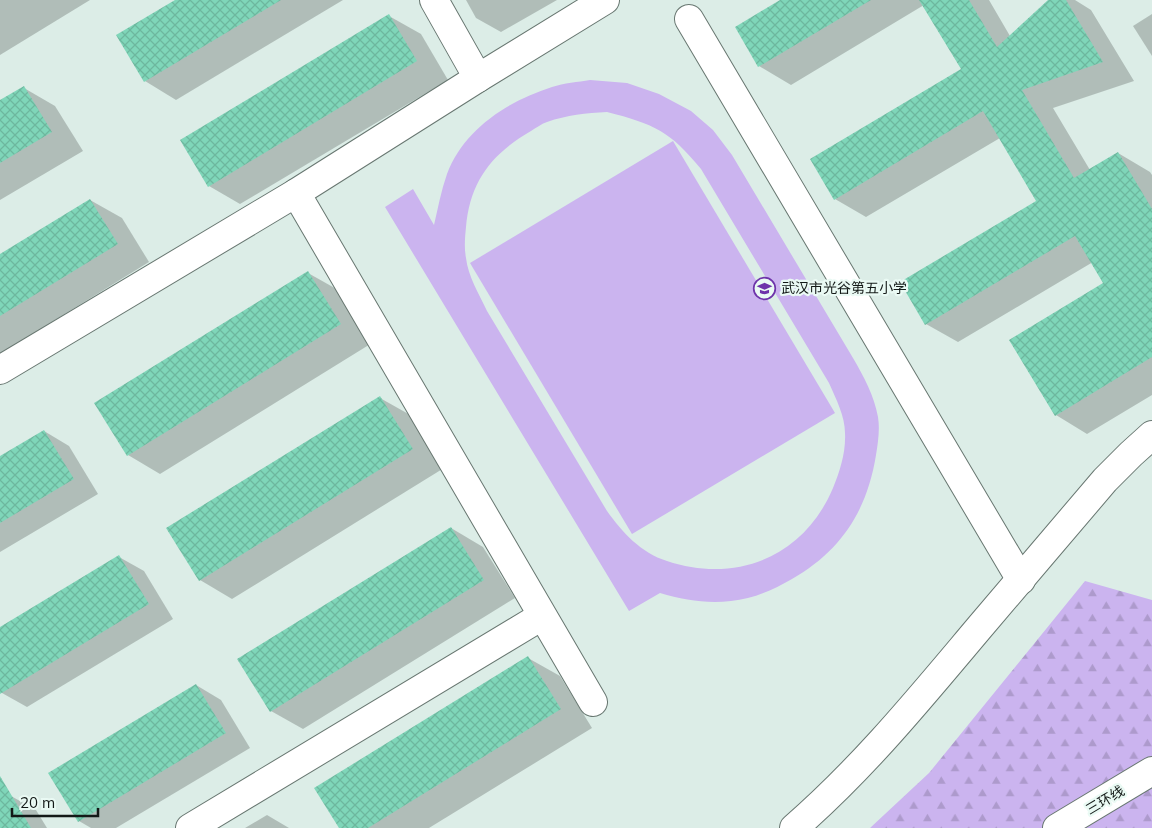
<svg xmlns="http://www.w3.org/2000/svg" width="1152" height="828" viewBox="0 0 1152 828" font-family="Mulish,'Noto Sans SC',sans-serif">
  <style>
    .grass { fill: #cbb4ef; fill-rule: evenodd }
    .forest { fill: url(#forest-firs) }
    .shadow { fill: #0003 }
    .building { fill: url(#building-cross-hatch) }
    .lines { fill: none; stroke-linecap: round; stroke-linejoin: round }
    .minor-casing { stroke: #687771; stroke-width: 30 }
    .highway-casing { stroke: #687771; stroke-width: 30 }
    .minor { stroke: #fff; stroke-width: 28 }
    .highway { stroke: #fff; stroke-width: 28 }
    .labels { text-anchor: middle; stroke-width: 4.5; stroke-linejoin: round; paint-order: stroke }
    .poi-label { font-size: 14px; fill: #131917; stroke: #eafaf4; text-anchor: start }
    .street-label { font-size: 14px; fill: #131917; stroke: #eafaf4 }
  </style>
  <defs>
    <pattern id="forest-firs" width="22" height="20" patternUnits="userSpaceOnUse" patternTransform="scale(1.25)"><rect width="22" height="20" fill="#cbb4ef"/><path d="M5 1l3.5 6h-7zM16 11l3.5 6h-7z" fill="#ad9acc"/></pattern>
    <pattern id="building-cross-hatch" width="8" height="8" patternUnits="userSpaceOnUse" patternTransform="scale(1.25)"><rect width="8" height="8" fill="#7fd6b9"/><path d="M0 0l8 8M0 8l8-8" fill="none" stroke="#6db79e"/></pattern>
  </defs>
  <rect width="100%" height="100%" fill="#dcede7"/>
  <!-- grass -->
  <g class="grass">
    <path d="M 590,80 L 627,83 L 659,94 L 691,111 L 713,130 L 732,155 L 853,358 C 864,377 874,395 878,417 C 880,429 878,443 876,455 C 867,511 841,551 792,579 C 773,590 753,599 731,601 C 707,604 684,600 660,593 L 629,611 L 385,207 L 413,189 L 434,225 C 438,208 441,191 447,174 C 464,129 508,101 552,87 C 564,83 578,82 590,80 ZM 607,112 C 654,124 670,131 701,169 L 829,383 C 836,399 845,416 845,433 C 846,452 840,471 833,488 C 804,557 736,584 667,561 C 641,553 622,532 607,511 L 487,311 C 479,294 468,276 466,258 C 464,248 465,237 466,227 C 470,182 491,154 531,131 C 536,128 541,124 547,122 C 567,115 586,113 607,112 Z"/>
    <path d="M 673,141 L 835,413 L 632,534 L 470,263 Z"/>
  </g>
  <!-- forest -->
  <path class="forest" d="M 1085,581 L 1152,600 L 1152,828 L 870,828 L 929,773 Z"/>
  <!-- shadow -->
  <g class="shadow">
    <path d="M 0,0 L 90,0 L 0,55 Z"/>
    <path d="M 177,0 L 343,0 L 176,100 L 145,81 Z"/>
    <path d="M 466,0 L 557,0 L 501,32 L 476,18 Z"/>
    <path d="M 783,0 L 989,0 L 1010,36 L 1050,0 L 1075,0 L 1091,10 L 1134,81 L 1053,108 L 1090,170 L 1118,153 L 1150,172 L 1152,175 L 1152,395 L 1087,434 L 1056,415 L 1105,283 L 1093,262 L 958,342 L 926,324 L 1038,201 L 1000,138 L 866,217 L 835,199 L 962,70 L 924,5 L 791,85 L 759,66 Z"/>
    <path d="M 1152,14 L 1152,56 L 1133,26 Z"/>
    <path d="M 389,16 L 421,34 L 448,80 L 240,204 L 209,186 Z"/>
    <path d="M 24,88 L 55,106 L 83,151 L 0,200 L 0,102 Z"/>
    <path d="M 90,200 L 122,218 L 149,262 L 0,354 L 0,255 Z"/>
    <path d="M 308,273 L 340,291 L 372,343 L 160,474 L 128,455 Z"/>
    <path d="M 380,398 L 412,416 L 444,468 L 232,599 L 200,580 Z"/>
    <path d="M 44,431 L 69,446 L 98,494 L 0,552 L 0,458 Z"/>
    <path d="M 451,528 L 483,547 L 515,598 L 303,729 L 271,711 Z"/>
    <path d="M 119,557 L 144,571 L 173,619 L 27,707 L 2,693 L 0,689 L 0,628 Z"/>
    <path d="M 528,658 L 560,676 L 592,728 L 429,828 L 340,828 Z"/>
    <path d="M 196,685 L 221,700 L 250,748 L 116,828 L 91,828 L 79,821 Z"/>
    <path d="M 11,796 L 36,810 L 47,828 L 0,828 L 0,803 Z"/>
    <path d="M 267,815 L 289,828 L 245,828 Z"/>
  </g>
  <!-- building -->
  <g class="building">
    <path d="M 175,0 L 281,0 L 144,82 L 116,35 Z"/>
    <path d="M 780,0 L 871,0 L 758,67 L 735,27 Z"/>
    <path d="M 919,0 L 969,0 L 997,47 L 1048,0 L 1066,0 L 1103,62 L 1022,90 L 1074,178 L 1118,152 L 1152,209 L 1152,357 L 1055,416 L 1009,340 L 1103,283 L 1075,236 L 925,325 L 900,282 L 1036,201 L 983,111 L 834,200 L 810,159 L 961,69 Z"/>
    <path d="M 389,14 L 417,61 L 208,187 L 180,140 Z"/>
    <path d="M 24,86 L 52,132 L 0,163 L 0,100 Z"/>
    <path d="M 90,199 L 118,244 L 0,316 L 0,254 Z"/>
    <path d="M 308,271 L 341,324 L 127,456 L 94,403 Z"/>
    <path d="M 380,396 L 413,449 L 199,581 L 166,528 Z"/>
    <path d="M 44,430 L 74,479 L 0,523 L 0,456 Z"/>
    <path d="M 451,527 L 484,580 L 270,712 L 237,659 Z"/>
    <path d="M 119,555 L 149,604 L 0,694 L 0,627 Z"/>
    <path d="M 528,656 L 561,709 L 368,828 L 339,828 L 314,788 Z"/>
    <path d="M 196,684 L 226,733 L 78,822 L 48,773 Z"/>
    <path d="M 0,776 L 31,828 L 0,828 Z"/>
  </g>
  <g class="lines">
    <defs>
      <g id="minor">
        <path d="M 434,0 L 478,78"/>
        <path d="M 689,19 L 1021,580"/>
        <path d="M 296,193 L 593,702"/>
        <path d="M 0,370 L 296,193 L 478,78 L 605,0"/>
        <path d="M 190,828 L 542,616"/>
        <path d="M 794,828 C 864,767 920,698 979,628 C 1021,578 1063,530 1105,480 L 1131,454 L 1152,435"/>
      </g>
      <path id="highway" d="M 1057,828 L 1152,771"/>
    </defs>
    <!-- minor casing -->
    <use href="#minor" class="minor-casing"/>
    <!-- highway casing -->
    <use href="#highway" class="highway-casing"/>
    <!-- minor -->
    <use href="#minor" class="minor"/>
    <!-- highway -->
    <use href="#highway" class="highway"/>
  </g>
  <!-- icons -->
  <defs>
    <symbol id="school-ring" viewBox="-11 -11 22 22"><circle r="9.5" fill="#eafaf4" stroke="#6e34aa" stroke-width="1.5"/><path d="M0-5L7-2L0 1L-7-2ZM-4 1L0 2.5L4 1V4Q0 6-4 4Z" fill="#6e34aa"/></symbol>
  </defs>
  <g fill-rule="evenodd">
    <use href="#school-ring" x="752" y="276" width="25" height="25"/>
  </g>
  <g class="labels">
    <!-- poi labels -->
    <g class="poi-label">
      <text x="781" y="293">武汉市光谷第五小学</text>
    </g>
    <!-- street labels -->
    <g class="street-label">
      <text transform="translate(1105 800) rotate(-31)" y="5">三环线</text>
    </g>
  </g>
  <!-- scale -->
  <path d="M12 808v8h86v-8" fill="none" stroke="#131917" stroke-width="2.5"/>
  <text x="20" y="808" font-size="15" fill="#131917" stroke="#eafaf4" stroke-width="4" paint-order="stroke">20 m</text>
</svg>
